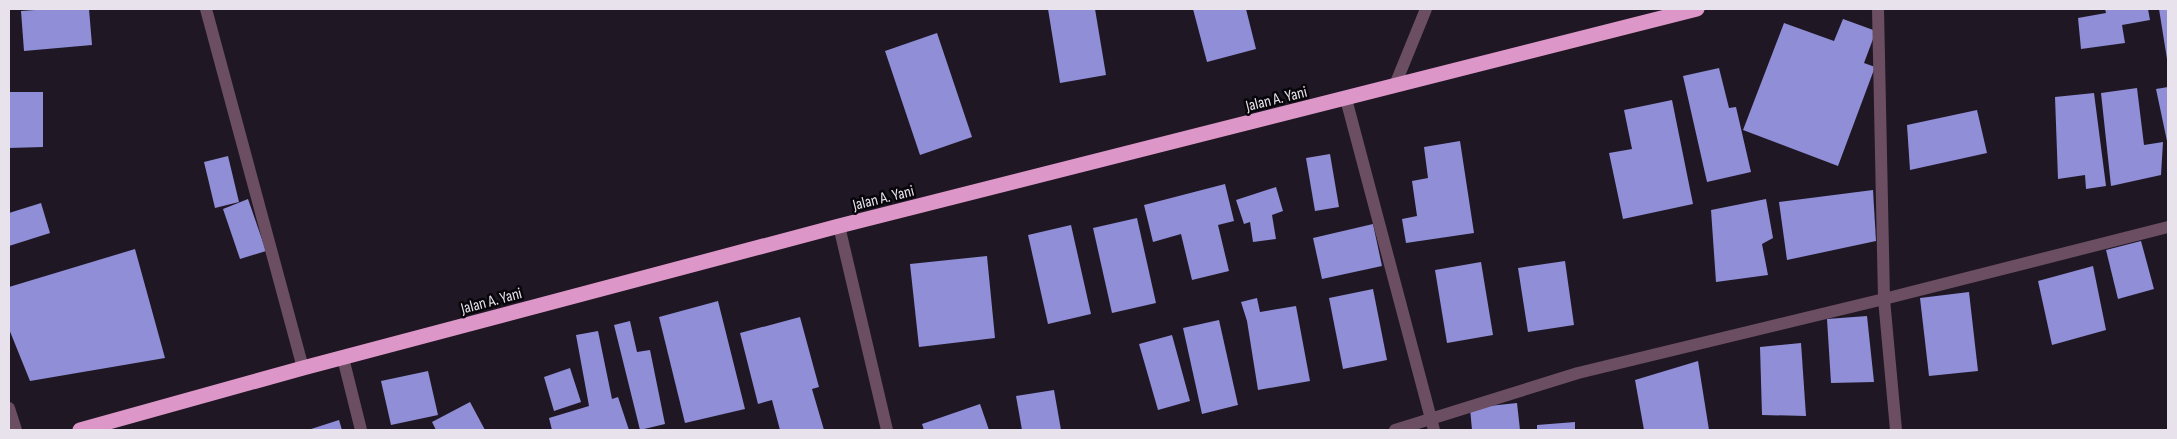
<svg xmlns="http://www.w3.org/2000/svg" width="2177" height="439" viewBox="0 0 2177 439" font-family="'Sofia Sans Condensed',sans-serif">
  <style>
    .building { fill: #8f8ed7 }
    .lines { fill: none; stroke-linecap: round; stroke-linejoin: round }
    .street { stroke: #6b4e62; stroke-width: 12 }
    .highway { stroke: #dd96c8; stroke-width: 15 }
    .labels { text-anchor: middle; stroke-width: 5; stroke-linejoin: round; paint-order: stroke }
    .street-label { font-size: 16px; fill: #e7e2eb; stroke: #070509 }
  </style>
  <rect width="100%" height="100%" fill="#1f1724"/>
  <!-- building -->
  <g class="building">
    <path d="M 49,9 L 89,9 L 92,45 L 24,51 L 21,11 Z"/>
    <path d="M 1048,9 L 1095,9 L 1106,75 L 1060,83 Z"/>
    <path d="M 1193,9 L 1246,9 L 1256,49 L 1207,62 Z"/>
    <path d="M 2105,9 L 2148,9 L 2150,20 L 2122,25 L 2125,43 L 2081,49 L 2078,18 L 2106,13 Z"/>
    <path d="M 2159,9 L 2168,9 L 2168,58 L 2167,59 Z"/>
    <path d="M 1843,19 L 1876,31 L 1864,63 L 1875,67 L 1838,166 L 1743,130 L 1784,23 L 1834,41 Z"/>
    <path d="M 937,33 L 972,137 L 920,155 L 885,51 Z"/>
    <path d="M 1719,68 L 1729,108 L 1736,107 L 1751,172 L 1707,182 L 1683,76 Z"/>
    <path d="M 2168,87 L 2168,141 L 2167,141 L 2156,89 Z"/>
    <path d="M 2137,88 L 2144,145 L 2163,142 L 2161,175 L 2111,186 L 2101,93 Z"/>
    <path d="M 9,92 L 43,92 L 43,147 L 9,148 Z"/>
    <path d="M 2094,93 L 2106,186 L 2086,189 L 2085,175 L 2058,179 L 2055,97 Z"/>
    <path d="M 1672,100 L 1693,204 L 1623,219 L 1609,153 L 1632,149 L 1624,110 Z"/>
    <path d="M 1977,110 L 1987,153 L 1910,170 L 1907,125 Z"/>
    <path d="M 1460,141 L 1474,233 L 1406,243 L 1402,219 L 1417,216 L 1412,181 L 1428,178 L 1424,147 Z"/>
    <path d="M 1330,154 L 1339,207 L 1315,211 L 1306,158 Z"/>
    <path d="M 228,156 L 239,202 L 215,208 L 204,162 Z"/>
    <path d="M 1225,184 L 1234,221 L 1218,225 L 1229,271 L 1192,280 L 1181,234 L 1153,242 L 1144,205 Z"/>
    <path d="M 1276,187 L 1283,211 L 1272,215 L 1276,239 L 1253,242 L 1250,222 L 1244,224 L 1236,200 Z"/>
    <path d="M 1873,190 L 1876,241 L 1787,260 L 1779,202 Z"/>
    <path d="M 248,199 L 266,251 L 240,259 L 223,209 Z"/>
    <path d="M 1766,199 L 1773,238 L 1762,244 L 1768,275 L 1716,282 L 1711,210 Z"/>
    <path d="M 41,203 L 50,233 L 9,246 L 9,213 Z"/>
    <path d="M 1137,218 L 1156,303 L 1112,313 L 1093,228 Z"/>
    <path d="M 1373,224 L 1382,266 L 1322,279 L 1313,238 Z"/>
    <path d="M 1071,225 L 1091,314 L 1048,324 L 1028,235 Z"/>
    <path d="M 2141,241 L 2154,289 L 2118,299 L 2106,250 Z"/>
    <path d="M 135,249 L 165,358 L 30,381 L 9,329 L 9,287 Z"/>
    <path d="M 987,256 L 995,338 L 919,347 L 910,264 Z"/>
    <path d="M 1565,261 L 1574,325 L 1528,332 L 1518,268 Z"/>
    <path d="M 1481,262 L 1493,335 L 1447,343 L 1435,270 Z"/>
    <path d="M 2093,266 L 2106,330 L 2052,345 L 2038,281 Z"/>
    <path d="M 1373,289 L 1387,360 L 1343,369 L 1329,298 Z"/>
    <path d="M 1969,292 L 1978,371 L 1929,376 L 1920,298 Z"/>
    <path d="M 1257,298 L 1260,312 L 1296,306 L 1310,381 L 1258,390 L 1247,321 L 1241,302 Z"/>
    <path d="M 718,301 L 745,409 L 685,423 L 659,317 Z"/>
    <path d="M 1867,316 L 1874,382 L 1831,383 L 1827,319 Z"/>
    <path d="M 800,317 L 819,387 L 812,389 L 824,430 L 780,430 L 772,400 L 758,404 L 740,333 Z"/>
    <path d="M 1219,320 L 1238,405 L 1202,414 L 1183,328 Z"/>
    <path d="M 630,321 L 637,352 L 650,350 L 665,424 L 640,430 L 614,325 Z"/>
    <path d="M 598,331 L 612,399 L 618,397 L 629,430 L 552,430 L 549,418 L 589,406 L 576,335 Z"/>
    <path d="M 1172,335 L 1190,401 L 1158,410 L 1139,344 Z"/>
    <path d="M 1801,343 L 1806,416 L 1762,415 L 1760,347 Z"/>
    <path d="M 1698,361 L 1709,430 L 1644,430 L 1635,380 Z"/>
    <path d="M 570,368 L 581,402 L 554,411 L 544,377 Z"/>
    <path d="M 428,371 L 438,415 L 391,425 L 381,381 Z"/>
    <path d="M 1054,390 L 1061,430 L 1022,430 L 1016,396 Z"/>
    <path d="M 470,402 L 485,430 L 436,430 L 432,422 Z"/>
    <path d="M 1517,403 L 1520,430 L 1472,430 L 1470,408 Z"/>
    <path d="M 980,404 L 989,430 L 924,430 L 922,424 Z"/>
    <path d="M 339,420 L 342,430 L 308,430 Z"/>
    <path d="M 1575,422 L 1575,430 L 1537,430 L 1537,425 Z"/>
  </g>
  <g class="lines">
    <!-- street -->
    <g class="street">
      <path d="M 206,9 L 303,368"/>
      <path d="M 1878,9 L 1884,299 L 1896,430"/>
      <path d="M 1395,85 L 1426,9"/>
      <path d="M 1346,99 L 1434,430"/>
      <path d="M 839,226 L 887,430"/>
      <path d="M 343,358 L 361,430"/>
      <path d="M 9,408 L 16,430"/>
      <path d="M 1395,430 L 1578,373 L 1884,299 L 2168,227"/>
    </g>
    <!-- highway -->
    <path class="highway" d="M 80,430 L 303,368 L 839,226 L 1697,9"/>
  </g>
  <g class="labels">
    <!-- street labels -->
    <g class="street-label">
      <text transform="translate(1276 98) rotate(-14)" y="6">Jalan A. Yani</text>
      <text transform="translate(883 197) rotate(-14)" y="6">Jalan A. Yani</text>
      <text transform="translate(491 300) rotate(-15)" y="6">Jalan A. Yani</text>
    </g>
  </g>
  <!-- border -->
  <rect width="2177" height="439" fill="none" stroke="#e7e2eb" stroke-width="20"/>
</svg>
